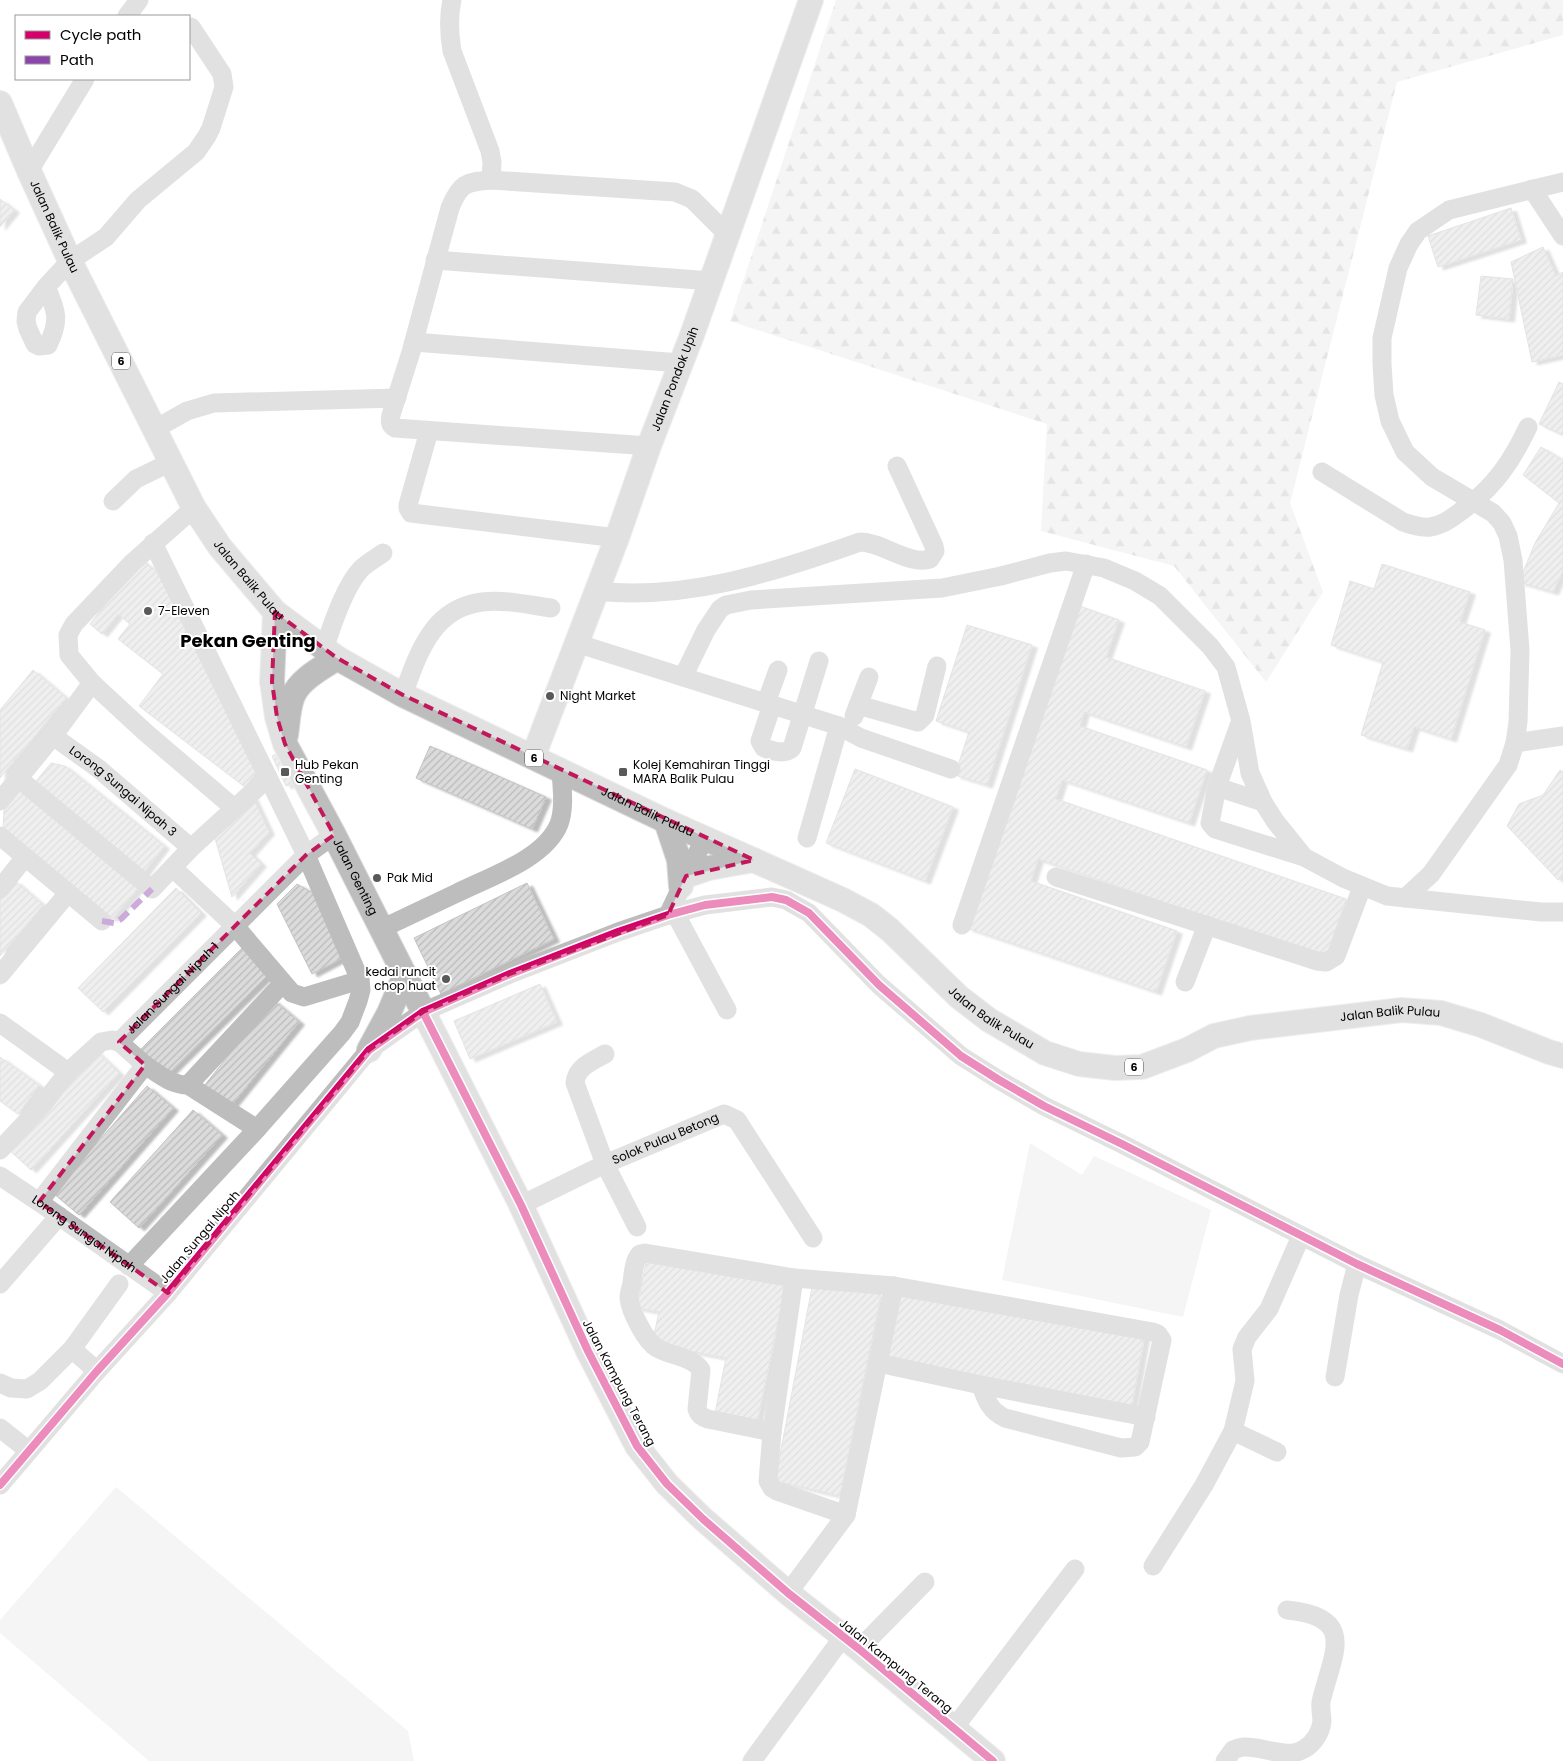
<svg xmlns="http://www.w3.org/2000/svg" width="1563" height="1761" viewBox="0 0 1563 1761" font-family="Poppins,sans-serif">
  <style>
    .green { fill: #e8e8e8 }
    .forest { fill: url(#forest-firs) }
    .building { fill: url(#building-hatch); stroke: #c3c3c3; filter: url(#shadow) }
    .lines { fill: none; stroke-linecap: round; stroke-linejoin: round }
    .major-casing { stroke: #dbdbdb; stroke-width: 26 }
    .minor { stroke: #bdbdbd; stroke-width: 19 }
    .major { stroke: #bdbdbd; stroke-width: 24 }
    .quiet { stroke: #8e44ad; stroke-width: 6; stroke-dasharray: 12 6; stroke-linecap: butt }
    .cycleway-casing { stroke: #fff; stroke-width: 11 }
    .cycleway { stroke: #d6006c; stroke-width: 8 }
    .marked { fill: none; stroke: #c2185b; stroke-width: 4; stroke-dasharray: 10 6; stroke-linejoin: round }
    .poi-dot { fill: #595959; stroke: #fff; stroke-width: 2 }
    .labels { text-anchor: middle; stroke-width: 4; stroke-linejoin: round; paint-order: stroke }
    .shield { fill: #fff; stroke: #4c4c4c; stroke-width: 1 }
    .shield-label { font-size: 11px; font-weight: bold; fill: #000 }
    .street-label { font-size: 12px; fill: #000; stroke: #fff }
    .poi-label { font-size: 12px; fill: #000; stroke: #fff; text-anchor: start }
    .district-label { font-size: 18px; font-weight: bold; fill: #000; stroke: #fff }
  </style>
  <defs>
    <pattern id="forest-firs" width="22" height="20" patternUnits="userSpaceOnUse" patternTransform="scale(1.25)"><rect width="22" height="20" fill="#e8e8e8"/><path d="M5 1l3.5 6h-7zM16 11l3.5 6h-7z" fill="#c5c5c5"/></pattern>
    <pattern id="building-hatch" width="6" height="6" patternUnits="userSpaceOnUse" patternTransform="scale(1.25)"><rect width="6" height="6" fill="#dbdbdb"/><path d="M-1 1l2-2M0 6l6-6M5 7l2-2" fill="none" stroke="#bababa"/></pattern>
    <filter id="shadow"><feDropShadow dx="5.5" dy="3" stdDeviation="1" flood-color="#0004"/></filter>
  </defs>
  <rect width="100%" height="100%" fill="#fff"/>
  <!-- green -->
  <g class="green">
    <path d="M 1030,1143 L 1082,1175 L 1094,1156 L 1211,1210 L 1183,1317 L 1002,1280 Z"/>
    <path d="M 116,1487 L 408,1731 L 414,1761 L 149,1761 L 0,1633 L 0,1620 Z"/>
  </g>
  <!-- forest -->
  <path class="forest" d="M 836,0 L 1563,0 L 1563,35 L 1397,82 L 1290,503 L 1323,592 L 1266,682 L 1174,566 L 1041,531 L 1047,424 L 730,321 Z"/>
  <!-- building -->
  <g class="building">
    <path d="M 0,199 L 14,210 L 0,227 Z"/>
    <path d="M 1511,208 L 1521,240 L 1438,267 L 1428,236 Z"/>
    <path d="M 1543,247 L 1556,276 L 1563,272 L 1563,355 L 1532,362 L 1511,262 Z"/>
    <path d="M 1481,276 L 1513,279 L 1509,319 L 1476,315 Z"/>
    <path d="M 1559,382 L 1563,384 L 1563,435 L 1539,424 Z"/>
    <path d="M 1541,447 L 1563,460 L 1563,570 L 1553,592 L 1519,582 L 1535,543 L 1559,503 L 1523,475 Z"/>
    <path d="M 140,559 L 167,580 L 258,769 L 245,787 L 139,706 L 163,674 L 118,639 L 130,624 L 118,614 L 102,634 L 90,624 Z"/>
    <path d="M 1382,564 L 1470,592 L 1460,622 L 1485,630 L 1451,739 L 1414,727 L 1407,749 L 1361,735 L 1383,662 L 1331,645 L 1350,581 L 1374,589 Z"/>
    <path d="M 1077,605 L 1119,620 L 1106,657 L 1205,691 L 1186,747 L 1084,712 L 1080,726 L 1207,770 L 1189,823 L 1062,780 L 1056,799 L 1346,899 L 1326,958 L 1038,859 L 1031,881 L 1177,931 L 1156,992 L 967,928 Z"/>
    <path d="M 967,625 L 1032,645 L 987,785 L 955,775 L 969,732 L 936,721 Z"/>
    <path d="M 33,670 L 66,698 L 0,778 L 0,710 Z"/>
    <path d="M 430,746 L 546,797 L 532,829 L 416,778 Z"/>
    <path d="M 279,753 L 293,783 L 286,786 L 272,756 Z"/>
    <path d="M 51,763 L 65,766 L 164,846 L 143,874 L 33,785 Z"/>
    <path d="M 855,769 L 953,807 L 925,881 L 826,843 Z"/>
    <path d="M 1560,770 L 1563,772 L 1563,876 L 1558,880 L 1507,826 L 1519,804 L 1543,795 Z"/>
    <path d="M 22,788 L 139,887 L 112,919 L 3,828 L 4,810 Z"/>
    <path d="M 251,794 L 269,832 L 250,853 L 261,864 L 232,897 L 214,835 Z"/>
    <path d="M 15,881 L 43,905 L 0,956 L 0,899 Z"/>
    <path d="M 527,883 L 554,939 L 441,994 L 414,938 Z"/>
    <path d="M 297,884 L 315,894 L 344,957 L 312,974 L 277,904 Z"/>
    <path d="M 176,888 L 201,913 L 103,1012 L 78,988 Z"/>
    <path d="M 244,946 L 270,973 L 165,1077 L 139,1051 Z"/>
    <path d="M 540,984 L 557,1022 L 470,1059 L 454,1021 Z"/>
    <path d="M 273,1000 L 299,1022 L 230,1107 L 204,1086 Z"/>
    <path d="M 95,1050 L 119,1073 L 31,1170 L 6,1147 Z"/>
    <path d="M 0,1057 L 39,1085 L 18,1114 L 0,1101 Z"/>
    <path d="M 147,1086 L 173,1108 L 79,1215 L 53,1193 Z"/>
    <path d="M 193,1110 L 222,1135 L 139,1228 L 110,1202 Z"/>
    <path d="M 647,1257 L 787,1279 L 757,1422 L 715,1413 L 726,1358 L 652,1344 L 659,1312 L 637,1308 Z"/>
    <path d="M 813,1282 L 881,1295 L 840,1496 L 775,1481 Z"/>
    <path d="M 899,1289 L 1145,1333 L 1131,1410 L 887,1360 Z"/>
  </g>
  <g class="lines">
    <defs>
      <g id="major">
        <path id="s5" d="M 0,103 L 29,171 L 70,261 L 194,508 L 220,547 L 275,612 L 337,658 L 403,695 L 666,821 L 843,900 L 871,915 L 890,930 L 959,997 L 989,1020 L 1045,1053 L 1079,1064 L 1115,1068 L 1142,1067 L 1187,1050 L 1214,1036 L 1250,1028 L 1402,1010 L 1441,1013 L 1481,1025 L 1549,1052 L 1563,1056"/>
        <path id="s6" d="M 275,612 L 272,682 L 277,717 L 285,744 L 334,835 L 521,1205 L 588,1351 L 637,1446 L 667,1484 L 703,1519 L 788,1593 L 859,1649 L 993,1761"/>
        <path d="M 286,735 C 288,722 288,708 293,696 C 300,679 322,668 337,658"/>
        <path id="s7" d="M 533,757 L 617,538 L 649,446 L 692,335 L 811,0"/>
        <path d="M 666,821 L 679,860 L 681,886"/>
        <path d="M 686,876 L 709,868 L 754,860"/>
        <path d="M 369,1050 L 389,1013 L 405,975"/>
      </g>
    </defs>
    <!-- major casing -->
    <use href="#major" class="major-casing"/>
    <!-- minor -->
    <g class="minor">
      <path d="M 452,0 C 448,18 449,33 452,51 L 490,151 L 492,162 L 491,180"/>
      <path d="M 127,16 L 139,0"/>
      <path d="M 29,171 L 85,79"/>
      <path d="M 1532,189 L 1563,236"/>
      <path d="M 435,260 L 711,281"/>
      <path d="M 46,287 C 57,311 60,321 48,345 L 39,346 L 35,344 L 28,329 L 26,321 L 27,312 L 46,287 L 70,261 L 106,237 L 138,200 L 196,152 L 207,136 L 211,128 L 224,87 L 222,74 L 191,27"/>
      <path d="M 414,342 L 680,363"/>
      <path d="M 155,429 L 187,411 L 214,403 L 397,398"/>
      <path d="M 429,431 L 408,505 L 408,508 L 411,513 L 617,538"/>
      <path d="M 649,446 L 395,428 C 389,425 390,420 391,415 L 411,352 L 450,208 C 460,183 466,182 491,180 L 675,192 L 692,199 L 728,235"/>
      <path d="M 1322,472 L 1403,522 C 1412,525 1421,528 1430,527 C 1444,525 1453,517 1464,509 C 1495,486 1512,461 1528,427"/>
      <path d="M 113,501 L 136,479 L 171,462"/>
      <path d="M 194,508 L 132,563 L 74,624 L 68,635 L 69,655 L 92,683 L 145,732 L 234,808"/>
      <path d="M 596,591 C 687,601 775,572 860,542 C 882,542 910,566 930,559 L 935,551 L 934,546 L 897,466"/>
      <path d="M 576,643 L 683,677 L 706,630 L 720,609 L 726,605 L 751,600 L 942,588 L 1001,576 L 1050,563 L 1066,561 L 1104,568 L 1135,581 L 1160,596 L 1210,646 L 1226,667 L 1241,721 L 1250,773 L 1263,802 L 1275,821 L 1304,857 L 1343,878 L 1387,896 L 1541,912 L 1563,912"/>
      <path d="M 324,649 C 332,626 344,587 361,569 C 367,563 376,558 383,553"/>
      <path d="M 683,677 L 839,726 L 861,738 L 951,769"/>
      <path d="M 403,695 C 418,654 432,608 482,602 C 504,599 529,605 551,608"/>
      <path d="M 766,703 L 778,670"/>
      <path d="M 772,705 L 760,741 L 764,748 C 774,751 784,755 792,748 L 819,661"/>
      <path d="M 858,705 L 918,722 L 925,715 L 937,666"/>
      <path d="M 854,716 L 869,677"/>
      <path d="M 1240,723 L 1217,787 L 1210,823 L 1215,829 L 1304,857"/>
      <path id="s1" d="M 53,736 L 99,769 L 191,848"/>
      <path d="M 1515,743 L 1563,736"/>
      <path d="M 18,778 L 152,889 L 191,848 L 268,778"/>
      <path d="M 1217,787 L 1263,802"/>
      <path d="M 0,801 L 53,736 L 92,683"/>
      <path d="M 0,836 L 102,921"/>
      <path d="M 807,838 L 839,726"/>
      <path d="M 173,868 L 235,926 L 292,993 L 304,997 L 360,980"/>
      <path d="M 1056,877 L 1317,961 L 1326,962 L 1336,956 L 1362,887"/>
      <path d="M 0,889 L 25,857"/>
      <path d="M 1405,898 L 1431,874 L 1508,765 L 1515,743 L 1518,722 L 1520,650 L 1513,560 L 1508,536 L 1502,523 L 1493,513 L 1432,477 L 1405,452 L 1390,421 L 1384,395 L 1382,364 L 1382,338 L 1398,268 L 1409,244 L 1418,231 L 1449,210 L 1563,182"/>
      <path d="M 675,913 L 727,1010"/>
      <path d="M 668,915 L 705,837"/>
      <path d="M 962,925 L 1086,564"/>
      <path d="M 381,929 C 406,917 432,905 457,893 C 489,877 545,859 559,824 C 565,808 562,787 561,771"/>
      <path d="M 0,975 L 68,893"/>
      <path d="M 1185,982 L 1207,925"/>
      <path d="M 0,1023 L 68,1072"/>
      <path d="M 605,1054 C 593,1061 576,1067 575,1083 L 605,1164 L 637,1227"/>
      <path d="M 145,1065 C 159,1074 171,1085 188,1085 L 257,1129"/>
      <path d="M 188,1085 L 283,983"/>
      <path d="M 0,1150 L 43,1104 L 68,1072 L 101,1042 L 112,1040 L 119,1042"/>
      <path id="s2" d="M 0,1176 L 39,1202 L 168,1293"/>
      <path id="s3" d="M 39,1202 L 145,1065 L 119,1042 L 306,855 L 334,835"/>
      <path id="s4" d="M 521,1205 L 605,1164 L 724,1114 L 737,1120 L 813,1238"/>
      <path d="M 129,1266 L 257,1129 L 342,1033 L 350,1022 L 358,1001 L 361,990 L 360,980 L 306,855 L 153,543"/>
      <path d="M 794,1278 L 772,1432 L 768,1481 L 772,1488 L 777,1491 L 846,1515"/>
      <path d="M 0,1284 L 59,1216"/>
      <path d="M 72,1349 L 97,1371"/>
      <path d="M 878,1363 L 981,1385 L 1146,1417"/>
      <path d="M 1335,1377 L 1349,1295 L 1357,1264"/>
      <path d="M 0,1383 L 11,1388 L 27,1389 L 40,1381 L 72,1349 L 119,1284"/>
      <path d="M 0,1428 L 29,1451"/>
      <path d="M 1233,1431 L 1277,1452"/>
      <path d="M 772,1432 L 708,1419 C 702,1417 699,1415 697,1409 L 701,1370 C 692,1356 670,1356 657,1348 C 646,1342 630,1311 629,1298 C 629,1293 631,1288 632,1283 C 633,1274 634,1260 640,1254 L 645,1253 L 794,1278 L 894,1286 L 1153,1332 L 1158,1334 L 1162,1340 L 1140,1442 L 1135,1447 L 1121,1448 L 1005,1418 C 990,1411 986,1400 981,1385"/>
      <path d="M 0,1485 L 97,1371 L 168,1293 L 369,1050 L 423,1012 L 510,974 L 618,932 L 668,915 L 705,905 L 772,897 L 786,900 L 809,913 L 879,985 L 961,1056 L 999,1080 L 1044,1106 L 1122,1144 L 1357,1264 L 1500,1330 L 1563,1364"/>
      <path d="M 1153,1566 L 1204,1485 L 1233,1431 L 1245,1381 L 1242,1349 L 1247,1337 L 1269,1309 L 1301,1236"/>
      <path d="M 788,1593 L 846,1515 L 894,1286"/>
      <path d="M 859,1649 L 925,1582"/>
      <path d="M 954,1728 L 1075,1569"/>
      <path d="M 752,1761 L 843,1637"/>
      <path d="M 1225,1761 L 1233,1750 C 1236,1749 1240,1747 1244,1747 C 1263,1746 1286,1760 1304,1749 C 1313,1744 1321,1733 1322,1721 C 1322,1715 1320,1709 1321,1702 C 1331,1656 1360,1617 1287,1610"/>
    </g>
    <!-- major -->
    <use href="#major" class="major"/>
    <!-- quiet -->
    <path class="quiet" d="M 102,921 L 114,923 L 121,919 L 152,889"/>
    <defs>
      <g id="cycleway">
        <path d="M 423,1012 L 521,1205 L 588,1351 L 637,1446 L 667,1484 L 703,1519 L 788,1593 L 859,1649 L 993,1761"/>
        <path d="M 0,1485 L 97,1371 L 168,1293 L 369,1050 L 423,1012 L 510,974 L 618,932 L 668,915 L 705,905 L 772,897 L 786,900 L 809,913 L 879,985 L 961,1056 L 999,1080 L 1044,1106 L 1122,1144 L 1357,1264 L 1500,1330 L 1563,1364"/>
      </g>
    </defs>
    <!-- cycleway casing -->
    <use href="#cycleway" class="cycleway-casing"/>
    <!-- cycleway -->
    <use href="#cycleway" class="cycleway"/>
  </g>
  <!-- marked area -->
  <path d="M0 0H1563V1761H0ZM 275,612 L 337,658 L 403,695 L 754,860 L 686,876 L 668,915 L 510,974 L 423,1012 L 369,1050 L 168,1293 L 39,1202 L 145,1065 L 119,1042 L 306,855 L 334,835 L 285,744 L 277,717 L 272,682 Z" fill="#fff" fill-opacity=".55" fill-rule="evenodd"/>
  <path class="marked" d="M 275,612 L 337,658 L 403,695 L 754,860 L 686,876 L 668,915 L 510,974 L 423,1012 L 369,1050 L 168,1293 L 39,1202 L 145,1065 L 119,1042 L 306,855 L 334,835 L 285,744 L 277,717 L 272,682 Z"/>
  <!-- markers -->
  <g class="poi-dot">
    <circle cx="148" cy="611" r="5"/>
    <circle cx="550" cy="696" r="5"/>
    <rect x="280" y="767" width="10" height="10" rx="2.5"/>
    <rect x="618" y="767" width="10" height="10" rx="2.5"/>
    <circle cx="377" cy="878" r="5"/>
    <circle cx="446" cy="979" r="5"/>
  </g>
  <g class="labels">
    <!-- shield labels -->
    <g class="shield">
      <rect x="112" y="352.5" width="18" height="17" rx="4"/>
      <rect x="525" y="749.5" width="18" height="17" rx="4"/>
      <rect x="1125" y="1058.5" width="18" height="17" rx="4"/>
    </g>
    <g class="shield-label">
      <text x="121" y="365">6</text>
      <text x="534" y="762">6</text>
      <text x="1134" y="1071">6</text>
    </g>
    <!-- street labels -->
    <g class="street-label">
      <text dy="4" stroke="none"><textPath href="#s5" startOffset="135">Jalan Balik Pulau</textPath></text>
      <text dy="4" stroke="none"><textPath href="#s7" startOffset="404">Jalan Pondok Upih</textPath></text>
      <text dy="4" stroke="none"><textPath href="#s5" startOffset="540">Jalan Balik Pulau</textPath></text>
      <text dy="4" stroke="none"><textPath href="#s1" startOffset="89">Lorong Sungai Nipah 3</textPath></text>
      <text dy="4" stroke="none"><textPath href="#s5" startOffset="1005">Jalan Balik Pulau</textPath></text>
      <text dy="4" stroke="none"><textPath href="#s6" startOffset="284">Jalan Genting</textPath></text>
      <text dy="4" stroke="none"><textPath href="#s3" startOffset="284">Jalan Sungai Nipah 1</textPath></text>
      <text dy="4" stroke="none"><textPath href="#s5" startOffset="1830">Jalan Balik Pulau</textPath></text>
      <text dy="4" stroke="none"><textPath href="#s5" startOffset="1410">Jalan Balik Pulau</textPath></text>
      <text dy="4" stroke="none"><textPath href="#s4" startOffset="159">Solok Pulau Betong</textPath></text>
      <text dy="4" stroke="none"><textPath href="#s2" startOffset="102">Lorong Sungai Nipah</textPath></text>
      <text transform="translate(200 1237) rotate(-50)" y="4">Jalan Sungai Nipah</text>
      <text transform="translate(619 1383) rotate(62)" y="4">Jalan Kampung Terang</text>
      <text transform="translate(896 1666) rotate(39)" y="4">Jalan Kampung Terang</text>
    </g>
    <!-- poi labels -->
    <g class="poi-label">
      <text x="158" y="615">7-Eleven</text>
      <text x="560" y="700">Night Market</text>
      <text x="295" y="769">Hub Pekan<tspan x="295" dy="14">Genting</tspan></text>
      <text x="633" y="769">Kolej Kemahiran Tinggi<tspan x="633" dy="14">MARA Balik Pulau</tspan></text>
      <text x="387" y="882">Pak Mid</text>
      <text x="436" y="976" text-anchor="end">kedai runcit<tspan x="436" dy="14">chop huat</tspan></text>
    </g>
    <!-- district labels -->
    <g class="district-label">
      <text x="248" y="647">Pekan Genting</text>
    </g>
  </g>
  <!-- legend -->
  <rect x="15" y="15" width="175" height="65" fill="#ffffff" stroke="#999999"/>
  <rect x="25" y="31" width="25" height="8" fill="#d6006c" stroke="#999999"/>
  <text x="60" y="40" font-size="15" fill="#000000">Cycle path</text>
  <rect x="25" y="56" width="25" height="8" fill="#8e44ad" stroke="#999999"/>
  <text x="60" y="65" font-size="15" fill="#000000">Path</text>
</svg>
